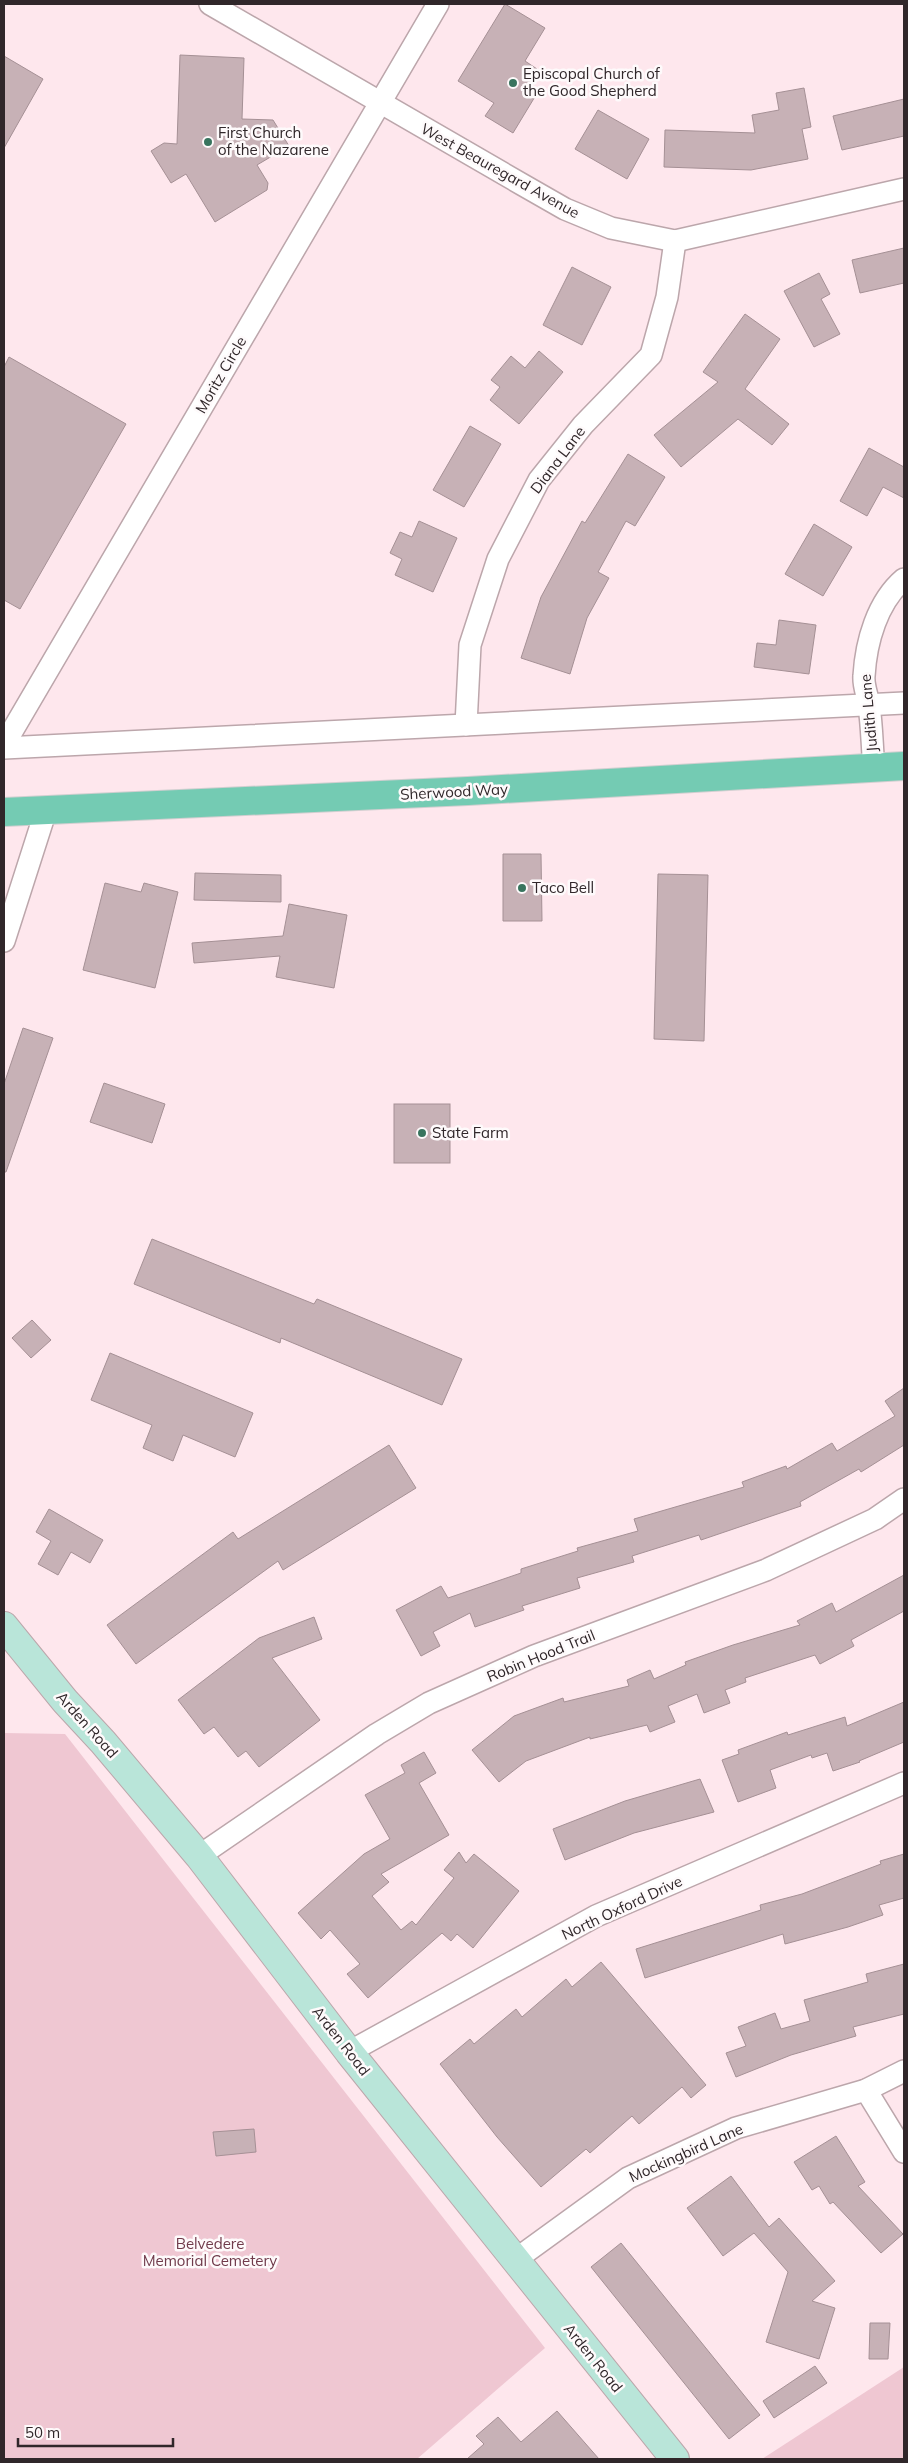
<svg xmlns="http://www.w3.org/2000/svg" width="908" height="2463" viewBox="0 0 908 2463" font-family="Mulish,sans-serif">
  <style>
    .green { fill: #efc7d2 }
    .building { fill: #c7b1b6; stroke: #a59095 }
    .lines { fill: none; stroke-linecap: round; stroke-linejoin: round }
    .minor-casing { stroke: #bca6ab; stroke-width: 24 }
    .secondary-casing { stroke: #bca6ab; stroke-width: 30 }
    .primary-casing { stroke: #d1cfd0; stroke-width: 30 }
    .minor { stroke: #fff; stroke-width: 21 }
    .secondary { stroke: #b9e5d9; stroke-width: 28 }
    .primary { stroke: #74cbb3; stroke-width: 28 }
    .poi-dot { fill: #38745e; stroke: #fefafb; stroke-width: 2 }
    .labels { text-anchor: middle; stroke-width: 5; stroke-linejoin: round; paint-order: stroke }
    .poi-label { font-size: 15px; fill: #30272a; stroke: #fefafb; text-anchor: start }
    .street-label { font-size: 15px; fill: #30272a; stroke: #fefafb }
    .park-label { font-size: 15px; fill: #703b4b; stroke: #fefafb }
  </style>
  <rect width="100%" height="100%" fill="#fee7ed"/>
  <!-- green -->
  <g class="green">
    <path d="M 4,1733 L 65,1734 L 545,2348 L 417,2459 L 4,2459 Z"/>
    <path d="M 904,2367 L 904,2459 L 762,2459 Z"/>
  </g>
  <!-- building -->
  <g class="building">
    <path d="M 505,4 L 545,28 L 525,61 L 537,69 L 526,89 L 536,95 L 513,133 L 485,116 L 494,103 L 458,81 Z"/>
    <path d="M 180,55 L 244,58 L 242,119 L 273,120 L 289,146 L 257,165 L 268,183 L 267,190 L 215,222 L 186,174 L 171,183 L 151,151 L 164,143 L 177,144 Z"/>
    <path d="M 4,56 L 43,79 L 4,148 Z"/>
    <path d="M 804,88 L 811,127 L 802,129 L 808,159 L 751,170 L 664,167 L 665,130 L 755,133 L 752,115 L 779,110 L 776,93 Z"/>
    <path d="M 904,99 L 904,136 L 842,150 L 833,116 Z"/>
    <path d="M 598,110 L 649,139 L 627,179 L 575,149 Z"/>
    <path d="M 904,248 L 904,283 L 860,293 L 852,260 Z"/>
    <path d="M 572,267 L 611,287 L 582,345 L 543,325 Z"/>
    <path d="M 819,273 L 830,294 L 821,299 L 840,334 L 814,347 L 784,291 Z"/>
    <path d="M 745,314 L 780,339 L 745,389 L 789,424 L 772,445 L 738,419 L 681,467 L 654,435 L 718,382 L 703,372 Z"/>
    <path d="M 539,351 L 563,372 L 519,424 L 490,400 L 500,387 L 491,380 L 511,356 L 525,368 Z"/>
    <path d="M 9,357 L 126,424 L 20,609 L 4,600 L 4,367 Z"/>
    <path d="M 470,426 L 501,444 L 464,507 L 433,490 Z"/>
    <path d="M 869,448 L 904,467 L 904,498 L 883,487 L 867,516 L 840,501 Z"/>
    <path d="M 628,454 L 665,477 L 635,526 L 626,521 L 598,572 L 609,578 L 587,618 L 570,674 L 521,658 L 541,597 L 582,521 L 585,523 Z"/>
    <path d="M 419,521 L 457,538 L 433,592 L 395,575 L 402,559 L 390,553 L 400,532 L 412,537 Z"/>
    <path d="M 814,524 L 852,547 L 823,596 L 785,574 Z"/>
    <path d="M 779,620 L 816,625 L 809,674 L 754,667 L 757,643 L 776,645 Z"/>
    <path d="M 503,854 L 541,854 L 542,921 L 503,921 Z"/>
    <path d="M 195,873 L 281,875 L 281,902 L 194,900 Z"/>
    <path d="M 658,874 L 708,875 L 704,1041 L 654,1039 Z"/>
    <path d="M 105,883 L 141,892 L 144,883 L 178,892 L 155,988 L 83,970 Z"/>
    <path d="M 289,904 L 347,915 L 334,988 L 276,977 L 280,956 L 194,963 L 192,943 L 283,936 Z"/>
    <path d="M 23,1028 L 53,1038 L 6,1172 L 4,1172 L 4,1084 Z"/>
    <path d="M 104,1083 L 165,1104 L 152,1143 L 90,1122 Z"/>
    <rect x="394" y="1104" width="56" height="59"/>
    <path d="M 152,1239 L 314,1304 L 317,1299 L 462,1359 L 442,1405 L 281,1338 L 280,1343 L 134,1284 Z"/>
    <path d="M 32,1320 L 51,1340 L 31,1358 L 12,1338 Z"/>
    <path d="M 110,1353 L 253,1413 L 235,1457 L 183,1435 L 173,1461 L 143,1448 L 152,1425 L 91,1400 Z"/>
    <path d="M 904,1388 L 904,1445 L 861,1472 L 859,1469 L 800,1502 L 801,1506 L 701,1540 L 699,1535 L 632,1556 L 634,1562 L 577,1578 L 580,1588 L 522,1606 L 524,1610 L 475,1627 L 470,1613 L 433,1632 L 440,1646 L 421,1656 L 396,1610 L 441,1586 L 448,1598 L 521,1573 L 521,1569 L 578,1551 L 577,1548 L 638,1531 L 634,1519 L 744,1487 L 742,1482 L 786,1466 L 787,1469 L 832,1443 L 837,1451 L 895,1416 L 885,1401 Z"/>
    <path d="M 389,1445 L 416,1488 L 283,1570 L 278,1561 L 136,1664 L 107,1625 L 233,1532 L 238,1539 Z"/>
    <path d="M 49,1509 L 103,1540 L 90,1563 L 71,1552 L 58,1575 L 38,1564 L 51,1541 L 36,1532 Z"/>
    <path d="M 904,1575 L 904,1611 L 851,1640 L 854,1646 L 820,1664 L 815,1655 L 745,1678 L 746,1682 L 725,1690 L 730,1703 L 704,1713 L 697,1694 L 668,1706 L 675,1722 L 650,1732 L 647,1725 L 590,1739 L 590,1737 L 526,1761 L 499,1782 L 472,1750 L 514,1716 L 563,1698 L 564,1702 L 629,1686 L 627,1680 L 650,1670 L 654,1679 L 686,1665 L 685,1662 L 733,1645 L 800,1625 L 797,1621 L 832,1603 L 836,1612 Z"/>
    <path d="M 314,1617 L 322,1639 L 272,1658 L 320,1720 L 259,1767 L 246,1751 L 238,1757 L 214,1727 L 204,1734 L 178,1700 L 259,1638 Z"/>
    <path d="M 904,1702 L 904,1742 L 859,1761 L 860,1762 L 833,1771 L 827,1753 L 812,1758 L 811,1755 L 770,1770 L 776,1788 L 738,1802 L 722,1760 L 739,1754 L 738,1750 L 787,1732 L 788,1735 L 845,1717 L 847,1726 Z"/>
    <path d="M 424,1752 L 436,1773 L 419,1783 L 449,1835 L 381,1874 L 389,1882 L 372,1896 L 401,1930 L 412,1921 L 416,1925 L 454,1878 L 444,1870 L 459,1852 L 466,1863 L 474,1854 L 519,1891 L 473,1948 L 457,1934 L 451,1941 L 442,1933 L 368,1998 L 347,1974 L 360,1964 L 330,1930 L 321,1939 L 298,1913 L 364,1854 L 390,1839 L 365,1795 L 405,1773 L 401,1765 Z"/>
    <path d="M 700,1779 L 714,1812 L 634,1833 L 565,1860 L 553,1829 L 625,1801 Z"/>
    <path d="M 904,1854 L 904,1898 L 879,1905 L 883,1915 L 848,1927 L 785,1944 L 783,1934 L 645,1978 L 636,1949 L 761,1910 L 760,1905 L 802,1894 L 881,1864 L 880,1861 Z"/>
    <path d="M 601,1962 L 706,2085 L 691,2098 L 682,2087 L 639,2124 L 632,2116 L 590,2153 L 586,2149 L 541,2187 L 497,2137 L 440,2064 L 470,2039 L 474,2044 L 516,2009 L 522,2017 L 566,1979 L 572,1987 Z"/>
    <path d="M 904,1964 L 904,2014 L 853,2027 L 856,2036 L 791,2055 L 736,2077 L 726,2053 L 746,2046 L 738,2027 L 775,2013 L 781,2029 L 810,2021 L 804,2000 L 868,1982 L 866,1974 Z"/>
    <path d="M 254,2129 L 256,2152 L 216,2156 L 213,2132 Z"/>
    <path d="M 836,2136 L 865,2182 L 858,2186 L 903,2234 L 881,2253 L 833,2202 L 830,2204 L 819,2186 L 812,2190 L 794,2162 Z"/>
    <path d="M 731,2176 L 769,2227 L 779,2218 L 835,2281 L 812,2301 L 835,2308 L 819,2359 L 766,2342 L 788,2272 L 754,2233 L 723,2256 L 687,2208 Z"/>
    <path d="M 621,2243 L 760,2415 L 729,2439 L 591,2267 Z"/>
    <path d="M 870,2323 L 890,2323 L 888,2359 L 869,2359 Z"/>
    <path d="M 815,2366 L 827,2383 L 774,2418 L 763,2401 Z"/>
    <path d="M 557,2411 L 599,2459 L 467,2459 L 484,2444 L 476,2436 L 498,2417 L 521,2442 Z"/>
  </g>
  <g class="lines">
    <defs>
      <g id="minor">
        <path d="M 210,4 L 523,185 L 565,209 L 611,228 L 675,241 L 904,189"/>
        <path d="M 466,725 L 470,645 L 498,559 L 539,480 L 583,425 L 651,355 L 667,297 L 675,241"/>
        <path d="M 4,745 L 438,4"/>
        <path d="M 4,748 L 904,703"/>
        <path d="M 874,768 C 872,747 872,726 869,706 C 868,696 863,686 864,676 C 866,642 877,602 904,579"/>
        <path d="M 4,941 L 46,810"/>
        <path d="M 199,1856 L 377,1734 L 429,1703 L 534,1656 L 766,1570 L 875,1519 L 904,1499"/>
        <path d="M 349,2052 L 596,1916 L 904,1783"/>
        <path d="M 866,2090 L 904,2152"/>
        <path d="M 515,2260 L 628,2178 L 736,2128 L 866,2090 L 904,2071"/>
      </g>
      <path id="secondary" d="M 4,1626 L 65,1701 L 103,1742 L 199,1856 L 349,2052 L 675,2459"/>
      <path id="primary" d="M 4,812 L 468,791 L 904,766"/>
    </defs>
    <!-- minor casing -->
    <use href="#minor" class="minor-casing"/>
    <!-- secondary casing -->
    <use href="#secondary" class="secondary-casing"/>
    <!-- primary casing -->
    <use href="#primary" class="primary-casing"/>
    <!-- minor -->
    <use href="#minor" class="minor"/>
    <!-- secondary -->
    <use href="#secondary" class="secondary"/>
    <!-- primary -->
    <use href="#primary" class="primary"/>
  </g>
  <!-- markers -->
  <g class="poi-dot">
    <circle cx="513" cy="83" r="5"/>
    <circle cx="208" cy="142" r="5"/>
    <circle cx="522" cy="888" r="5"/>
    <circle cx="422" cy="1133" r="5"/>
  </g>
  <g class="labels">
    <!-- poi labels -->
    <g class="poi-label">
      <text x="523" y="79">Episcopal Church of<tspan x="523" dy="17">the Good Shepherd</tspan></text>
      <text x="218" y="138">First Church<tspan x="218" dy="17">of the Nazarene</tspan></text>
      <text x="532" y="893">Taco Bell</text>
      <text x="432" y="1138">State Farm</text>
    </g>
    <!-- street labels -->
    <g class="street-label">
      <text transform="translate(500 171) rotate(29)" y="5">West Beauregard Avenue</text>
      <text transform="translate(221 375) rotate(-60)" y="5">Moritz Circle</text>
      <text transform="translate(558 460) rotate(-53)" y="5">Diana Lane</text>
      <text transform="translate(869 713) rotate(-95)" y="5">Judith Lane</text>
      <text transform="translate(454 792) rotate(-3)" y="5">Sherwood Way</text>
      <text transform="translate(541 1656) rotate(-22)" y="5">Robin Hood Trail</text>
      <text transform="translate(87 1725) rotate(48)" y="5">Arden Road</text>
      <text transform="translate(622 1908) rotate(-25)" y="5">North Oxford Drive</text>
      <text transform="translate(341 2041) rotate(52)" y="5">Arden Road</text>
      <text transform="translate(686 2153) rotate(-24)" y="5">Mockingbird Lane</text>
      <text transform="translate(593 2358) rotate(51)" y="5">Arden Road</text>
    </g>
    <!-- park labels -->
    <g class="park-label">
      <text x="210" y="2249">Belvedere<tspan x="210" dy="17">Memorial Cemetery</tspan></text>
    </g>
  </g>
  <!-- border -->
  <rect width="908" height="2463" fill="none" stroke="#30272a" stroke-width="10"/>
  <!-- scale -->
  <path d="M18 2438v8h155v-8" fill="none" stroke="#30272a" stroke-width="2.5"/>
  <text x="25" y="2438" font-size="15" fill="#30272a" stroke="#fefafb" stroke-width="4" paint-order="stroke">50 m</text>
</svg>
